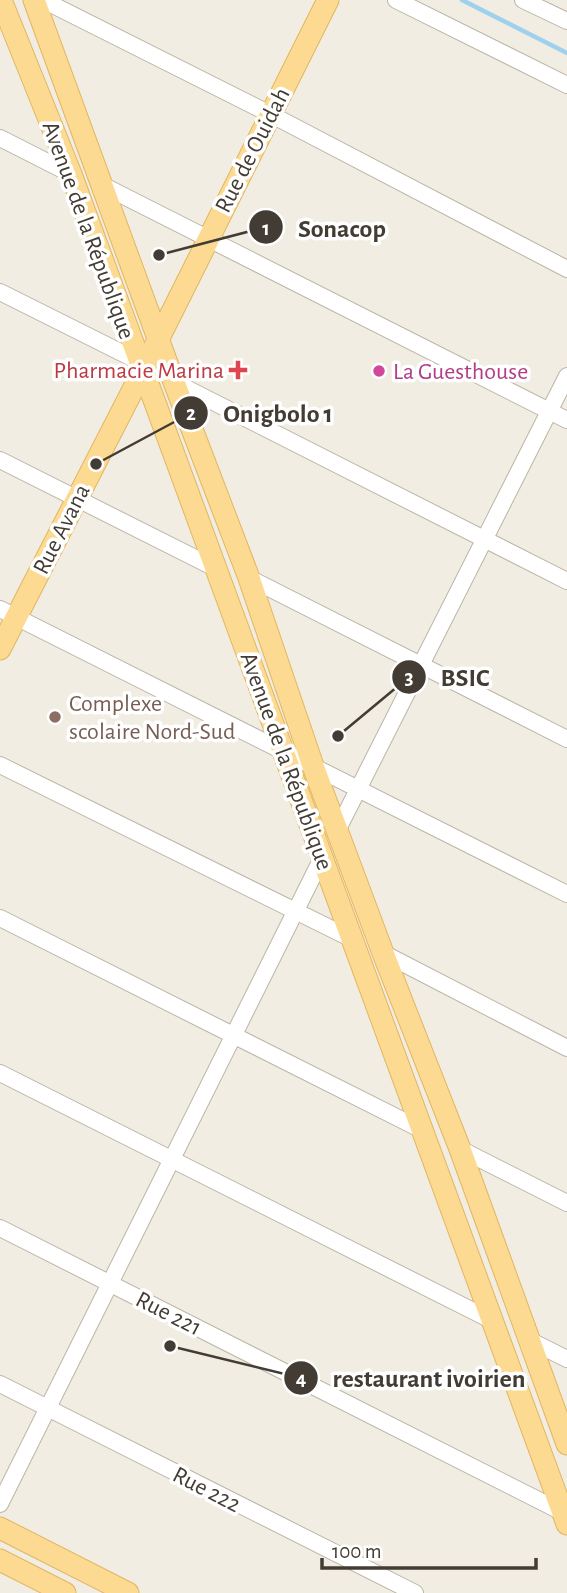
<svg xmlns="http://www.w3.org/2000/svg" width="567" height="1593" viewBox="0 0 567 1593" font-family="'Alegreya Sans',sans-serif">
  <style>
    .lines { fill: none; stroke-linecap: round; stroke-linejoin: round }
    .stream { stroke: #9fd1ef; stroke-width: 4.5 }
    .minor-casing { stroke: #bdb4a6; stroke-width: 18 }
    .major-casing { stroke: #e2b661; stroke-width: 23 }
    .minor { stroke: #fff; stroke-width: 16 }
    .major { stroke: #fdda91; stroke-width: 21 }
    .health-dot { fill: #e0444e; stroke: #fff; stroke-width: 2.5 }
    .hotel-dot { fill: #d1479c; stroke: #fff; stroke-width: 2.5 }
    .education-dot { fill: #8d6e63; stroke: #fff; stroke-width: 2.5 }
    .labels { text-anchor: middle; stroke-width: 7; stroke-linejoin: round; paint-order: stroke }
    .street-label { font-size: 24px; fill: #433c34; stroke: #fff }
    .health-label { font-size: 24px; fill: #be3a42; stroke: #fff; text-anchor: end }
    .hotel-label { font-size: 24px; fill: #b23c85; stroke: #fff; text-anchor: start }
    .education-label { font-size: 24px; fill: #785e54; stroke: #fff; text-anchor: start }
    .leader { fill: none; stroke: #433c34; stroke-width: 2.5 }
    .callout-dot { fill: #433c34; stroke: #fff; stroke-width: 2.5 }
    .mark-label { font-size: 21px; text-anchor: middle; font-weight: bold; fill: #fff }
    .callout-label { font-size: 26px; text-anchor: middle; font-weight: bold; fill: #433c34; stroke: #fff; stroke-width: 7; stroke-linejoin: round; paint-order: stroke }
  </style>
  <rect width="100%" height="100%" fill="#f1ede3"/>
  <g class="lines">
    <!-- stream -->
    <path class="stream" d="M 462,0 L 567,53"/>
    <defs>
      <g id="minor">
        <path d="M 43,0 L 270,114 L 567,269"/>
        <path d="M 396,0 L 567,85"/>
        <path d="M 523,0 L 567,21"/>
        <path d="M 0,138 L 71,174"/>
        <path d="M 104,186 L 567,420"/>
        <path d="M 0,292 L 138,361"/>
        <path d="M 174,382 L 567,581"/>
        <path d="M 0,460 L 217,569"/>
        <path d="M 249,578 L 567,739"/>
        <path d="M 0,609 L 567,894"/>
        <path d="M 0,765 L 354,940"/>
        <path d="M 337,831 L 567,376"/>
        <path d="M 0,918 L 424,1131"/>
        <path d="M 383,953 L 567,1048"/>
        <path d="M 0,1073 L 493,1321"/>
        <path d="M 460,1149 L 567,1203"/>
        <path d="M 0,1228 L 562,1512"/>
        <path d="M 529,1340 L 567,1359"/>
        <path d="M 0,1384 L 415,1593"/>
        <path d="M 0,1504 L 322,858"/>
      </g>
      <g id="major">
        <path d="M 1,0 L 71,174 L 567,1524"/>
        <path d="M 34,0 L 174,382 L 249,578 L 313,766 L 383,953 L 460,1149 L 567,1444"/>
        <path d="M 0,649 L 142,372 L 328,0"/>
        <path d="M 0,1528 L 128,1593"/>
        <path d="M 0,1560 L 65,1593"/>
      </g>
    </defs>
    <!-- minor casing -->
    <use href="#minor" class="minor-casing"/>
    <!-- major casing -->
    <use href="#major" class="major-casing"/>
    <!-- minor -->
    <use href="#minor" class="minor"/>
    <!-- major -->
    <use href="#major" class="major"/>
  </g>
  <!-- markers -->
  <path class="health-dot" d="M234.5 359.5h7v7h7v7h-7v7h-7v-7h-7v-7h7z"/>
  <circle class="hotel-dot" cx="379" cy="371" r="7"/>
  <circle class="education-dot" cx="55" cy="717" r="7"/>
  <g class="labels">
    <!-- street labels -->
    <g class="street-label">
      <text transform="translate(252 150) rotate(-63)" y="8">Rue de Ouidah</text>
      <text transform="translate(89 230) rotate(70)" y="8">Avenue de la République</text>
      <text transform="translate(61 529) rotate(-63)" y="8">Rue Avana</text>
      <text transform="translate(287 761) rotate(70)" y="8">Avenue de la République</text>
      <text transform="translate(169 1313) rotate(27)" y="8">Rue 221</text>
      <text transform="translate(207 1489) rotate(27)" y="8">Rue 222</text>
    </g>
    <!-- health labels -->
    <g class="health-label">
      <text x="224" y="378">Pharmacie Marina</text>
    </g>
    <!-- hotel labels -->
    <g class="hotel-label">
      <text x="393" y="379">La Guesthouse</text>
    </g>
    <!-- education labels -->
    <g class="education-label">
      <text x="69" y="711">Complexe<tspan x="69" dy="28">scolaire Nord-Sud</tspan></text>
    </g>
  </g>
  <!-- callouts -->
  <path class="leader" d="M159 255L266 227M96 464L191 413M338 736L409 677M170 1346L301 1378"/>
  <g class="callout-dot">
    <circle cx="159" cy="255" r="7"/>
    <circle cx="96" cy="464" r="7"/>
    <circle cx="338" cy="736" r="7"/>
    <circle cx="170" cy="1346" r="7"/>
    <circle cx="266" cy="227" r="18"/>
    <circle cx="191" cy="413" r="18"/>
    <circle cx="409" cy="677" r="18"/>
    <circle cx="301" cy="1378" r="18"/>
  </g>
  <g class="mark-label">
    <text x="266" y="235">1</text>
    <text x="191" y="420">2</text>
    <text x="409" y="684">3</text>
    <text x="301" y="1385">4</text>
  </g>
  <g class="callout-label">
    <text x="342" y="237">Sonacop</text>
    <text x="278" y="422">Onigbolo 1</text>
    <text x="465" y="686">BSIC</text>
    <text x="429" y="1387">restaurant ivoirien</text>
  </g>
  <!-- scale -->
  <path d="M322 1558v10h214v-10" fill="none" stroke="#433c34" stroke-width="3.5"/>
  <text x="332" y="1558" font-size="21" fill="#433c34" stroke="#ffffff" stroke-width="5" paint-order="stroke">100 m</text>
</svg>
